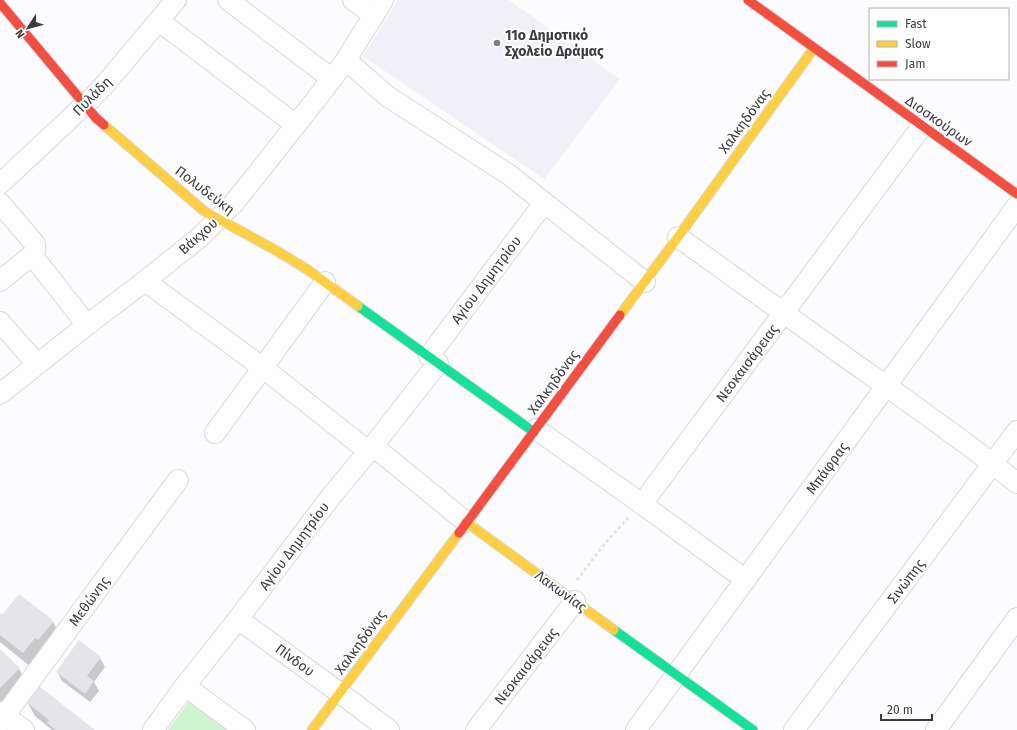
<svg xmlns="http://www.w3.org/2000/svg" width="1017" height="730" viewBox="0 0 1017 730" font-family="'Fira Sans',sans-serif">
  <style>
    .built { fill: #f1eff8 }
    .green { fill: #cff4ce }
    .shadow { fill: #0003 }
    .building { fill: #e5e4e8 }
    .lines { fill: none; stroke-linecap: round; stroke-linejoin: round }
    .street-casing { stroke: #d9d8dc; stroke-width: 22 }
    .fast-casing { stroke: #d9d8dc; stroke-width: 11 }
    .slow-casing { stroke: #d9d8dc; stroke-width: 11 }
    .jam-casing { stroke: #d9d8dc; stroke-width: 11 }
    .path { stroke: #dfdfdf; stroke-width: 2.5; stroke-dasharray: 3 3; stroke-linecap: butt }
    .street { stroke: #fffeff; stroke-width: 20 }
    .fast { stroke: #16e098; stroke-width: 9 }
    .slow { stroke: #ffcf43; stroke-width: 9 }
    .jam { stroke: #f24e42; stroke-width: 9 }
    .poi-dot { fill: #7f7e83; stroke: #fff; stroke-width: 1.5 }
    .labels { text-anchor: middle; stroke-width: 4; stroke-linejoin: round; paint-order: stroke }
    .poi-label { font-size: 14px; font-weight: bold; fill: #3c3b41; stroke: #fff; text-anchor: start }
    .street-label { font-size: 14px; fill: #3c3b41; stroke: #fff }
  </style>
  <rect width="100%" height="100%" fill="#fcfbfd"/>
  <!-- built -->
  <path class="built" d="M 398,0 L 509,0 L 620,79 L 544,179 L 363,56 Z"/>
  <!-- green -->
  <path class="green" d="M 189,701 L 228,730 L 168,730 Z"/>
  <!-- shadow -->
  <g class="shadow">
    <path d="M 0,615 L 2,616 L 53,622 L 61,636 L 31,667 L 0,642 Z"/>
    <path d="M 0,650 L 19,669 L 27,683 L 4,706 L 0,702 Z"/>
    <path d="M 100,658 L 105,667 L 94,682 L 99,691 L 90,702 L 62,681 L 57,672 Z"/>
    <path d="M 27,702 L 93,730 L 52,730 L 35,716 Z"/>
  </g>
  <!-- building -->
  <g class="building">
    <path d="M 19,594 L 54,621 L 38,640 L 35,638 L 23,653 L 0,635 L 0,613 L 2,615 Z"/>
    <path d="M 79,640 L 101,657 L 87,676 L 94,681 L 85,694 L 56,672 Z"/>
    <path d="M 0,649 L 20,668 L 0,688 Z"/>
    <path d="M 39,686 L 95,730 L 56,730 L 47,723 L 49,720 L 26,702 Z"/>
  </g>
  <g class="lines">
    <defs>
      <g id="street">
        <path d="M 228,0 L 332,79"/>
        <path d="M 353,0 L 374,15"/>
        <path d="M 159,21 L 296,125"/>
        <path d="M 346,60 L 387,96 L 508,174 L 645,282"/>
        <path d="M 0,184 L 94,96 L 107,82 L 176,0"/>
        <path d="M 0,203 L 35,244 C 36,249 35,251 32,255 L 0,281"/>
        <path d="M 678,237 C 732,276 786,315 841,354 C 900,396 960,437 1017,483"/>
        <path d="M 32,255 L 87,325"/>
        <path d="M 145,281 L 262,367 L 368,451"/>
        <path d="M 0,322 L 37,364"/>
        <path d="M 429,356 L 544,203"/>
        <path d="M 0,394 L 87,325 L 145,281 L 200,237 L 233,204 L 250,183 L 332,79 L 346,60 L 383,0"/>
        <path d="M 536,429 L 642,504 L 746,580"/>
        <path d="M 215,433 L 325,282"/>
        <path d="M 373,446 L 466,522"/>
        <path d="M 642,504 L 922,126"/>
        <path d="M 238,619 L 340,693 L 389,730"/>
        <path d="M 185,686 L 245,730"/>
        <path d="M 0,712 L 24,730"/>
        <path d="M 0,722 L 178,480"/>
        <path d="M 153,730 L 185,686 L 238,619 L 333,494 L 373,446 L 438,363"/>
        <path d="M 476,730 L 575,601"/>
        <path d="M 636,730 L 1017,206"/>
        <path d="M 794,730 L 1017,431"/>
        <path d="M 936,730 L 1017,618"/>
      </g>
      <g id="fast">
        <path d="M 358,306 L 534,432"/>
        <path d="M 614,630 L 753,730"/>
      </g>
      <g id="slow">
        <path d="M 104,125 L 204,211 L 277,251 L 308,270 L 358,306"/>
        <path d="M 620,315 L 678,237 L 814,48"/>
        <path d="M 466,522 L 614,630"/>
        <path d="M 312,730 L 459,533"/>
      </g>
      <g id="jam">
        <path d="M 748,0 L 1017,194"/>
        <path d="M 0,3 L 96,118 L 104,125"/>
        <path d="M 459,533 L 620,315"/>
      </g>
    </defs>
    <!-- street casing -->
    <use href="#street" class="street-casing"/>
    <!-- fast casing -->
    <use href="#fast" class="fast-casing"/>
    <!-- slow casing -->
    <use href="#slow" class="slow-casing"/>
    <!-- jam casing -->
    <use href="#jam" class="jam-casing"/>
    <!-- path -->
    <path class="path" d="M 577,580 L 606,542 L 630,516"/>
    <!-- street -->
    <use href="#street" class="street"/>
    <!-- fast -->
    <use href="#fast" class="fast"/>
    <!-- slow -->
    <use href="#slow" class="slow"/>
    <!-- jam -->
    <use href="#jam" class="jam"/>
  </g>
  <!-- markers -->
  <circle class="poi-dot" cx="497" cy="43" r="4"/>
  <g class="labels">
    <!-- poi labels -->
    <g class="poi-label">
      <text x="505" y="40">11ο Δημοτικό<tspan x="505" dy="16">Σχολείο Δράμας</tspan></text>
    </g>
    <!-- street labels -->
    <g class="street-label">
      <text transform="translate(92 96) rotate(-45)" y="5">Πυλάδη</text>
      <text transform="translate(744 121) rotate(-54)" y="5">Χαλκηδόνας</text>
      <text transform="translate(939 121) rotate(35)" y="5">Διοσκούρων</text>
      <text transform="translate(205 190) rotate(37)" y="5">Πολυδεύκη</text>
      <text transform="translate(198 236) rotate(-42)" y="5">Βάκχου</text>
      <text transform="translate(486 280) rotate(-53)" y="5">Αγίου Δημητρίου</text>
      <text transform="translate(747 363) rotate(-53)" y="5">Νεοκαισάρειας</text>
      <text transform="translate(553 382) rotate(-54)" y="5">Χαλκηδόνας</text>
      <text transform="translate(827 468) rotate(-54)" y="5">Μπάφρας</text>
      <text transform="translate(294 546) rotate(-53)" y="5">Αγίου Δημητρίου</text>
      <text transform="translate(906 581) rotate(-53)" y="5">Σινώπης</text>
      <text transform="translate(561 591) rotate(36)" y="5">Λακωνίας</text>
      <text transform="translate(89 601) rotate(-54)" y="5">Μεθώνης</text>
      <text transform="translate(360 642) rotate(-54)" y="5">Χαλκηδόνας</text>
      <text transform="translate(295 660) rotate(36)" y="5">Πίνδου</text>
      <text transform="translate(526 666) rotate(-52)" y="5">Νεοκαισάρειας</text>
    </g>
  </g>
  <!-- legend -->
  <rect x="869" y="8" width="140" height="72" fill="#ffffff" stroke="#b1b1b3"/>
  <rect x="877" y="21" width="20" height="6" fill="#16e098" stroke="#b1b1b3"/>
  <text x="905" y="28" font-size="12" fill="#3c3b41">Fast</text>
  <rect x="877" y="41" width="20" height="6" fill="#ffcf43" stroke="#b1b1b3"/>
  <text x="905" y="48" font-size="12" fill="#3c3b41">Slow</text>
  <rect x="877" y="61" width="20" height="6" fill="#f24e42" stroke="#b1b1b3"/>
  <text x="905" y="68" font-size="12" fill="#3c3b41">Jam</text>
  <!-- north arrow -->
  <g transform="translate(28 28) rotate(234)" stroke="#ffffff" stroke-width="3" paint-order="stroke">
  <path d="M0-3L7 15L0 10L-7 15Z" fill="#3c3b41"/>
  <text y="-6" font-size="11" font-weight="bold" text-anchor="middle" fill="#3c3b41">N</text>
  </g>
  <!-- scale -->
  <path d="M881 714v6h51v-6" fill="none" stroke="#3c3b41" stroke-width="2"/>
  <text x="887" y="714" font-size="12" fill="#3c3b41" stroke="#ffffff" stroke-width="3" paint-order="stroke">20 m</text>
</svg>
